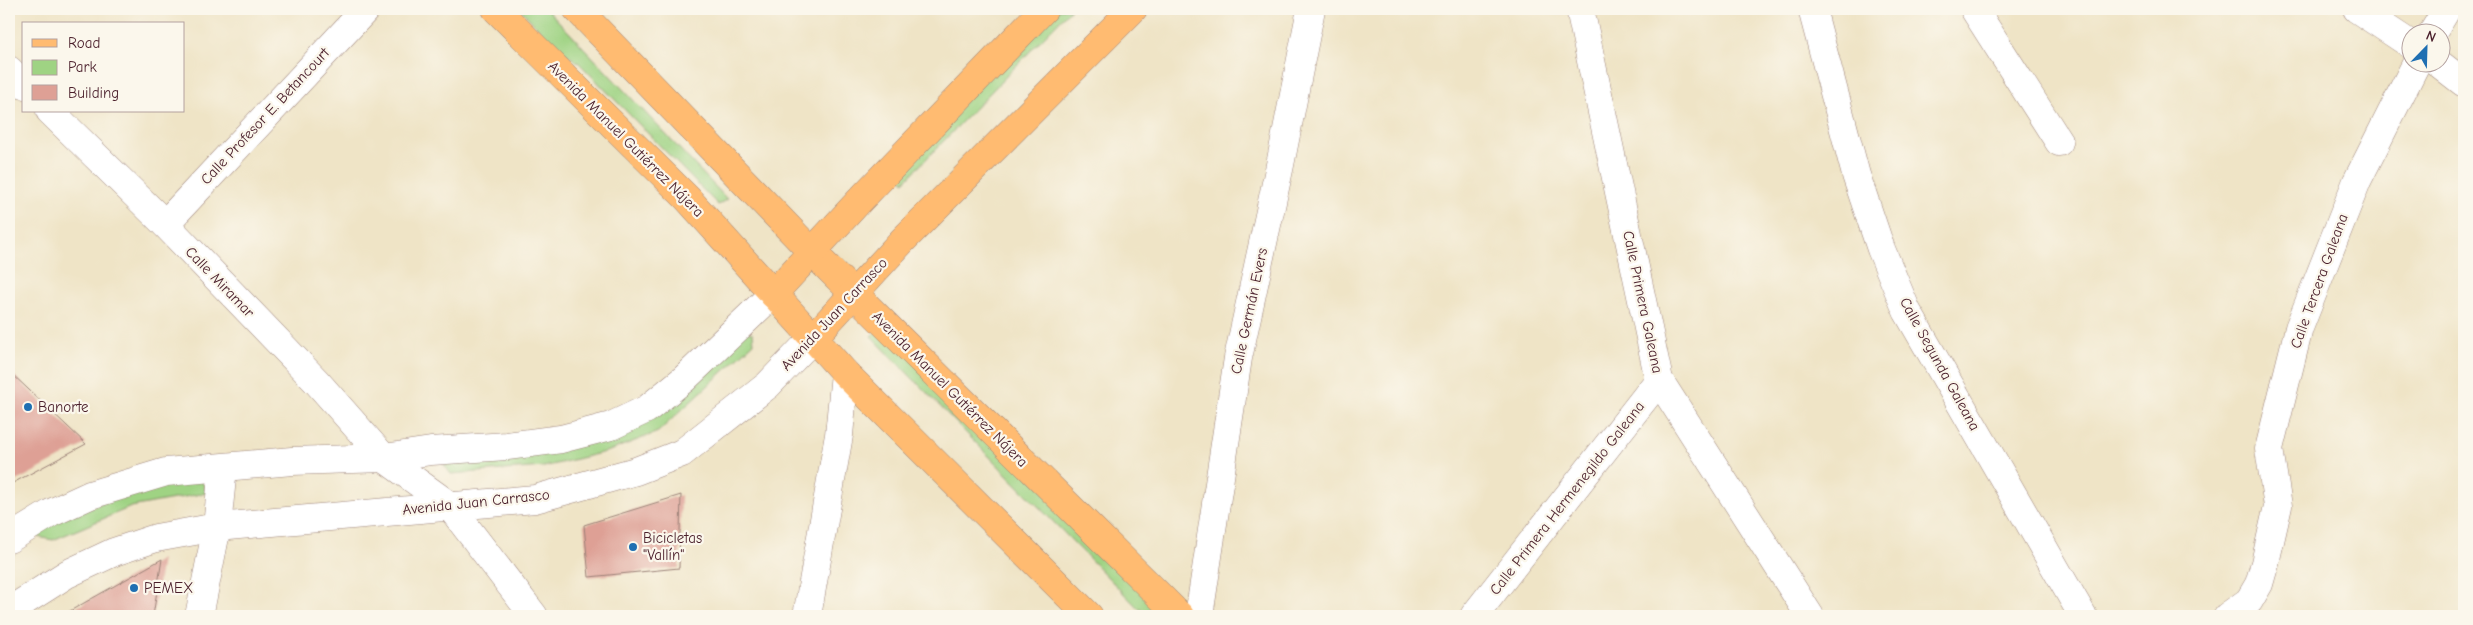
<svg xmlns="http://www.w3.org/2000/svg" width="2473" height="625" viewBox="0 0 2473 625" font-family="'Comic Neue',sans-serif">
  <style>
    .green { fill: #9fd383; stroke: #747957 }
    .building { fill: #dea095 }
    .lines { fill: none; stroke-linecap: round; stroke-linejoin: round }
    .minor-casing { stroke: #9c8278; stroke-width: 29 }
    .tertiary-casing { stroke: #9c8278; stroke-width: 29 }
    .primary-casing { stroke: #9c8278; stroke-width: 29 }
    .minor { stroke: #fff; stroke-width: 28 }
    .tertiary { stroke: #fff; stroke-width: 28 }
    .primary { stroke: #ffbb71; stroke-width: 28 }
    .poi-dot { fill: #1f6fb2; stroke: #fbf7ec; stroke-width: 2 }
    .labels { text-anchor: middle; stroke-width: 4.5; stroke-linejoin: round; paint-order: stroke }
    .street-label { font-size: 15px; fill: #4a1f2b; stroke: #fbf7ec }
    .poi-label { font-size: 15px; fill: #4a1f2b; stroke: #fbf7ec; text-anchor: start }
  </style>
  <rect width="100%" height="100%" fill="#fbf7ec"/>
  <filter id="ink" filterUnits="userSpaceOnUse"><feTurbulence type="fractalNoise" baseFrequency=".02" numOctaves="2"/><feDisplacementMap in="SourceGraphic" scale="10" xChannelSelector="R" yChannelSelector="G"/><feConvolveMatrix kernelMatrix="1 2 1 2 8 2 1 2 1" color-interpolation-filters="sRGB"/></filter>
  <filter id="wash" filterUnits="userSpaceOnUse"><feTurbulence type="fractalNoise" baseFrequency=".0096" numOctaves="4" result="noise"/><feDisplacementMap in="SourceGraphic" scale="20" xChannelSelector="R" yChannelSelector="G"/><feGaussianBlur stdDeviation="1.12" result="paint"/><feColorMatrix in="noise" values="0 0 0 0 0 0 0 0 0 0 0 0 0 0 0 0 0 1.4 0 .05"/><feComposite in="paint" operator="in"/></filter>
  <g filter="url(#wash)">
    <rect width="100%" height="100%" fill="#efe4c6"/>
    <!-- green -->
    <g class="green">
      <path d="M 520,9 L 547,9 L 727,199 L 718,205 L 579,63 L 556,47 Z"/>
      <path d="M 1045,9 L 1071,9 L 904,182 L 891,163 Z"/>
      <path d="M 887,323 L 1161,603 L 1156,612 L 1139,609 L 871,336 Z"/>
      <path d="M 742,331 L 753,333 L 754,343 L 658,432 L 609,451 L 544,467 L 451,474 L 444,465 L 449,454 L 601,439 Z"/>
      <path d="M 202,480 L 206,493 L 131,507 L 53,540 L 38,537 L 40,528 L 130,491 Z"/>
    </g>
    <g id="blocks">
      <!-- building -->
      <g class="building">
        <path d="M 9,371 L 86,444 L 9,485 Z"/>
        <path d="M 681,495 L 679,568 L 589,577 L 584,525 Z"/>
        <path d="M 162,559 L 153,616 L 61,616 Z"/>
      </g>
    </g>
  </g>
  <g filter="url(#ink)">
    <use href="#blocks" fill-opacity="0" stroke="#9c8278" stroke-width="1"/>
    <g class="lines">
      <defs>
        <g id="minor">
          <path d="M 1580,9 L 1659,380 L 1810,616"/>
          <path d="M 1812,9 L 1856,175 L 1881,249 L 1907,311 L 2083,616"/>
          <path d="M 1974,9 L 2059,142"/>
          <path d="M 2357,9 L 2410,44"/>
          <path d="M 2433,32 L 2447,9"/>
          <path d="M 2437,62 L 2464,83"/>
          <path d="M 9,70 L 24,85"/>
          <path d="M 50,111 L 165,224 L 317,382 L 384,458 L 449,505 L 534,616"/>
          <path d="M 165,224 L 366,9"/>
          <path d="M 199,616 L 217,527 L 223,468"/>
          <path d="M 807,616 L 839,435 L 845,373"/>
          <path d="M 1199,616 L 1238,358 L 1280,165 L 1311,9"/>
          <path d="M 1474,616 L 1659,380"/>
          <path d="M 2228,616 L 2249,601 L 2259,584 L 2265,563 L 2278,506 L 2269,449 L 2299,328 L 2357,181 L 2417,62"/>
        </g>
        <g id="tertiary">
          <path d="M 9,539 L 51,513 L 90,495 L 166,472 L 292,461 L 384,458 L 431,451 L 507,446 L 561,439 L 611,426 L 647,409 L 684,379 L 773,294"/>
          <path d="M 9,611 L 67,574 L 114,552 L 156,538 L 217,527 L 535,499 L 636,471 L 682,453 L 768,385 L 814,337"/>
        </g>
        <g id="primary">
          <path d="M 496,9 L 687,198 L 845,373 L 1089,616"/>
          <path d="M 577,9 L 812,252 L 1180,616"/>
          <path d="M 773,294 L 861,199 L 1044,9"/>
          <path d="M 814,337 L 902,241 L 1133,9"/>
        </g>
      </defs>
      <!-- minor casing -->
      <use href="#minor" class="minor-casing"/>
      <!-- tertiary casing -->
      <use href="#tertiary" class="tertiary-casing"/>
      <!-- primary casing -->
      <use href="#primary" class="primary-casing"/>
      <!-- minor -->
      <use href="#minor" class="minor"/>
      <!-- tertiary -->
      <use href="#tertiary" class="tertiary"/>
      <!-- primary -->
      <use href="#primary" class="primary"/>
    </g>
  </g>
  <!-- markers -->
  <g class="poi-dot">
    <circle cx="28" cy="407" r="5"/>
    <circle cx="633" cy="547" r="5"/>
    <circle cx="134" cy="588" r="5"/>
  </g>
  <g class="labels">
    <!-- street labels -->
    <g class="street-label">
      <text transform="translate(265 116) rotate(-47)" y="5">Calle Profesor E. Betancourt</text>
      <text transform="translate(626 139) rotate(45)" y="5">Avenida Manuel Gutiérrez Nájera</text>
      <text transform="translate(2319 281) rotate(-70)" y="5">Calle Tercera Galeana</text>
      <text transform="translate(220 282) rotate(46)" y="5">Calle Miramar</text>
      <text transform="translate(1643 302) rotate(78)" y="5">Calle Primera Galeana</text>
      <text transform="translate(1249 311) rotate(-78)" y="5">Calle Germán Evers</text>
      <text transform="translate(834 314) rotate(-47)" y="5">Avenida Juan Carrasco</text>
      <text transform="translate(1940 364) rotate(61)" y="5">Calle Segunda Galeana</text>
      <text transform="translate(950 389) rotate(45)" y="5">Avenida Manuel Gutiérrez Nájera</text>
      <text transform="translate(1567 498) rotate(-52)" y="5">Calle Primera Hermenegildo Galeana</text>
      <text transform="translate(476 502) rotate(-6)" y="5">Avenida Juan Carrasco</text>
    </g>
    <!-- poi labels -->
    <g class="poi-label">
      <text x="38" y="412">Banorte</text>
      <text x="643" y="543">Bicicletas<tspan x="643" dy="17">"Vallín"</tspan></text>
      <text x="144" y="593">PEMEX</text>
    </g>
  </g>
  <!-- margin -->
  <rect width="2473" height="625" fill="none" stroke="#fbf7ec" stroke-width="30"/>
  <!-- legend -->
  <rect x="22" y="22" width="162" height="90" fill="#fbf7ec" stroke="#b4a19f"/>
  <rect x="32" y="39" width="25" height="8" fill="#ffbb71" stroke="#b4a19f"/>
  <text x="68" y="48" font-size="15" fill="#4a1f2b">Road</text>
  <rect x="32" y="60" width="25" height="15" fill="#9fd383" stroke="#b4a19f"/>
  <text x="68" y="72" font-size="15" fill="#4a1f2b">Park</text>
  <rect x="32" y="85" width="25" height="15" fill="#dea095" stroke="#b4a19f"/>
  <text x="68" y="98" font-size="15" fill="#4a1f2b">Building</text>
  <!-- north arrow -->
  <g transform="translate(2426 48) rotate(23)"><circle r="24" fill="#fbf7ec" stroke="#b4a19f"/>
  <path d="M0-4L9 19L0 12L-9 19Z" fill="#1f6fb2"/>
  <text y="-8" font-size="14" font-weight="bold" text-anchor="middle" fill="#4a1f2b">N</text>
  </g>
</svg>
